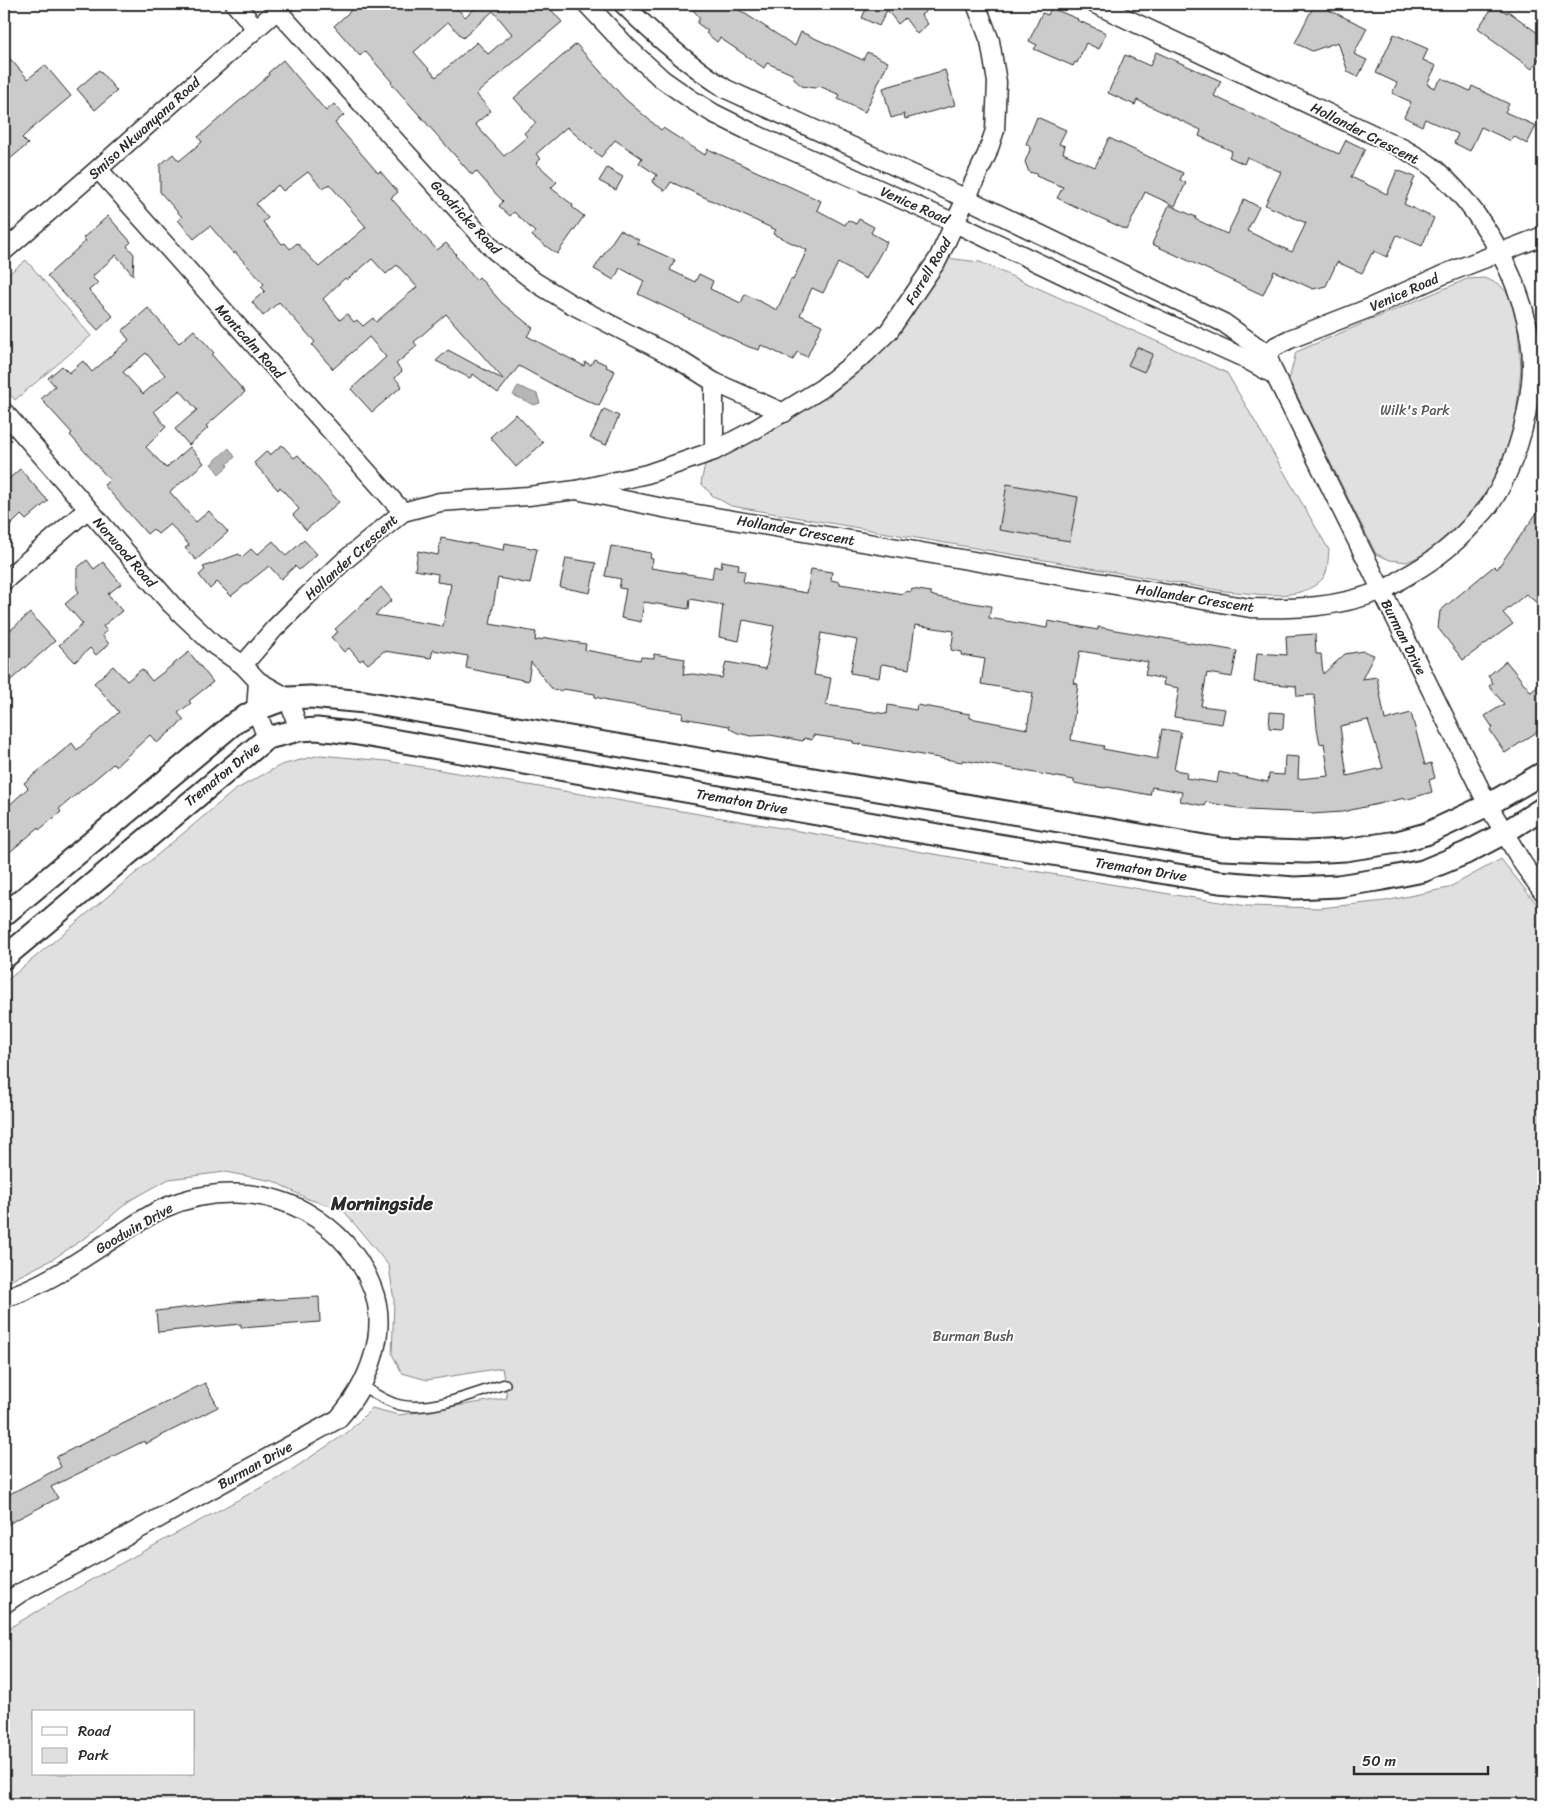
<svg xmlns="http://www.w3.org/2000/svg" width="1547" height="1808" viewBox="0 0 1547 1808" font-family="Sriracha,sans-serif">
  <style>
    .green { fill: #e0e0e0; stroke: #868686; fill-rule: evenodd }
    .water { fill: #b6b6b6; stroke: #7e7e7e }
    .building { fill: #cbcbcb; stroke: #2b2b2b; fill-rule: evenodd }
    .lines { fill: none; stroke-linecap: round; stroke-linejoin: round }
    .service-casing { stroke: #2b2b2b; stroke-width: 12 }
    .minor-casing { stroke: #2b2b2b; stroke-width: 21 }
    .tertiary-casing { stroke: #2b2b2b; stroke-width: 25 }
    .service { stroke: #fff; stroke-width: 9 }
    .minor { stroke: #fff; stroke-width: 18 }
    .tertiary { stroke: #fff; stroke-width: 21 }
    .labels { text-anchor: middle; stroke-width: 4; stroke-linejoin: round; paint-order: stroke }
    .street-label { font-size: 14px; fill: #2b2b2b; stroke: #fff }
    .park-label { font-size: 14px; fill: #585858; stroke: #fff }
    .district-label { font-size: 19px; font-weight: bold; fill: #2b2b2b; stroke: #fff }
  </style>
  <rect width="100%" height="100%" fill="#fff"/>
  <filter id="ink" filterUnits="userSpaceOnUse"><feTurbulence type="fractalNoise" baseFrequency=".02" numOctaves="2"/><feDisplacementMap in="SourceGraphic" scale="10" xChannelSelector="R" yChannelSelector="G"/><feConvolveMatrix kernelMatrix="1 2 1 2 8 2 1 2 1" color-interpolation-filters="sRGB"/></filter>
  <g filter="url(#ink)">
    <!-- green -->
    <g class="green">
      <path d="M 946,258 L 980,262 L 1227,373 L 1329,550 C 1328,558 1328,571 1324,577 C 1303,604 1254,593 1224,591 L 731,506 L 713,496 L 701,483 L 705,464 L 723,444 L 866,353 Z"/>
      <path d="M 26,260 L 91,336 L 15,400 L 4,387 L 4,278 Z"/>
      <path d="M 1484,278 L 1499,284 L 1511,297 L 1517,315 L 1521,368 L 1515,428 L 1483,503 L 1427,553 L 1407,562 L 1390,560 L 1376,554 L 1289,380 L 1296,352 L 1467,279 Z"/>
      <path d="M 320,755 L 387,761 L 1175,895 L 1247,906 L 1320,908 L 1385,901 L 1448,888 L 1501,859 L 1543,912 L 1543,1804 L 4,1804 L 4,1631 L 94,1578 L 284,1475 L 348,1432 L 372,1408 L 399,1415 L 507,1398 L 502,1368 L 427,1380 L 402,1373 L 392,1354 L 394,1301 L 389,1266 L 343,1210 L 308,1199 L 273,1181 L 225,1172 L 169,1179 L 129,1201 L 88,1236 L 53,1259 L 4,1284 L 4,983 L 235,790 L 281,765 ZM 34,1712 L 194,1712 L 194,1774 L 34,1774 Z"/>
    </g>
    <!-- water -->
    <g class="water">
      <path d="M 518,386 L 537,394 L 540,403 L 534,405 L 513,395 Z"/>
      <path d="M 229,448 L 235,457 L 227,464 L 228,466 L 219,474 L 211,464 Z"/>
    </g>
    <!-- building -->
    <g class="building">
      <path d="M 358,4 L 453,4 L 465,17 L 480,4 L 546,4 L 562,22 L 476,94 L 491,111 L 475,124 L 504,156 L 527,137 L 524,133 L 536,123 L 514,98 L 576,44 L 624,98 L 661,130 L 663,128 L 705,155 L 708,149 L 821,201 L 817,210 L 845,225 L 848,220 L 856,224 L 859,219 L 874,227 L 871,233 L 887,242 L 866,279 L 838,263 L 823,293 L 812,288 L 800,315 L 822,325 L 807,357 L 797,352 L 793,360 L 761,345 L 759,350 L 749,347 L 638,294 L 644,281 L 620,268 L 614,280 L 594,269 L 620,230 L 639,240 L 637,243 L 675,260 L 670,270 L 695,282 L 699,274 L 713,281 L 710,289 L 741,303 L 745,294 L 777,310 L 791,279 L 793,280 L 807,250 L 773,234 L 776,230 L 671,182 L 665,191 L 652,182 L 657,175 L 639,163 L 642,158 L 615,140 L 601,157 L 567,127 L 536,154 L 541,159 L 536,163 L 557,182 L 551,188 L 573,205 L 572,207 L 584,216 L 557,254 L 532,236 L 535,232 L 514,212 L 510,216 L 499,206 L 503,201 L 497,195 L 476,171 L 472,175 L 391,83 L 392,82 L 365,51 L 360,56 L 334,26 ZM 493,11 L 512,34 L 488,54 L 477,42 L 436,77 L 414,52 L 448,22 L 463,38 Z"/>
      <path d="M 688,4 L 730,4 L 795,46 L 801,32 L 863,60 L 867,52 L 888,62 L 865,112 L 838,99 L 840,95 L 819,86 L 814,88 L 802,86 L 796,81 L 792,74 L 767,63 L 764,68 L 720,38 L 717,42 L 706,33 L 708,31 L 697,23 L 700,18 Z"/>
      <path d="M 868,4 L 935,4 L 921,15 L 928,24 L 917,34 L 905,18 L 898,24 L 887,10 L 879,26 L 862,18 Z"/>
      <path d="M 1316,4 L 1367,28 L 1354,54 L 1367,60 L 1358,77 L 1348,72 L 1338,42 L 1312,51 L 1295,43 L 1314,5 L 1315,6 Z"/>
      <path d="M 1495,4 L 1507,13 L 1508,11 L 1543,37 L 1543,53 L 1532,69 L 1489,38 L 1490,37 L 1478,28 Z"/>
      <path d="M 1051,8 L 1078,19 L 1077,20 L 1106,33 L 1099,49 L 1086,43 L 1077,63 L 1075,62 L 1073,66 L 1034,49 L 1037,45 L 1029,41 L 1042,13 L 1048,15 Z"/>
      <path d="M 1394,34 L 1428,49 L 1423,60 L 1436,66 L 1427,84 L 1434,88 L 1442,78 L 1470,91 L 1472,86 L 1509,104 L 1505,112 L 1536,126 L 1527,144 L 1513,136 L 1511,141 L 1481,127 L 1470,151 L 1454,143 L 1458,134 L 1425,119 L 1422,126 L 1404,117 L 1411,102 L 1392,93 L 1397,83 L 1376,73 Z"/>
      <path d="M 4,52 L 28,79 L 45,65 L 71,96 L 28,132 L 22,138 L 28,144 L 4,164 Z"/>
      <path d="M 1156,52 L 1221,81 L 1214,96 L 1289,132 L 1339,154 L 1346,140 L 1365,149 L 1351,177 L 1387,194 L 1397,170 L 1415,177 L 1404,204 L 1434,218 L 1422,246 L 1397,235 L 1387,257 L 1374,251 L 1373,254 L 1372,253 L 1362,273 L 1337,262 L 1326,286 L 1313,289 L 1274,271 L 1263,295 L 1152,244 L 1169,205 L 1196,217 L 1195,219 L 1227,234 L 1244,199 L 1259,207 L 1247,231 L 1292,252 L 1306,223 L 1265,205 L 1281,172 L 1247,157 L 1244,164 L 1229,157 L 1232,151 L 1199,136 L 1201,130 L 1137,100 L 1135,105 L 1108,93 L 1125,55 L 1150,66 Z"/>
      <path d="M 283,60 L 326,111 L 334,104 L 344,115 L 335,123 L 378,173 L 380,171 L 398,192 L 391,198 L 437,250 L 446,243 L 456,254 L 455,255 L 476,280 L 479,277 L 502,303 L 533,328 L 527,336 L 584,366 L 585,362 L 591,365 L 594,359 L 607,365 L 606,367 L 615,371 L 599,406 L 559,388 L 519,366 L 498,393 L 473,374 L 470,378 L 436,361 L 448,350 L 504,380 L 446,314 L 414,342 L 417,346 L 396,364 L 402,371 L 395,378 L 402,386 L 372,412 L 351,389 L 386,357 L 369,337 L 333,369 L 312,345 L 315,342 L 279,302 L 263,316 L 252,302 L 265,291 L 261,287 L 264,284 L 235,252 L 234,254 L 210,226 L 194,239 L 178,220 L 182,217 L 160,192 L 160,165 L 173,154 L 179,161 L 202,142 L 198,137 L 260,83 L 269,75 L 268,73 ZM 308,172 L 323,189 L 329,184 L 366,227 L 319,267 L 297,243 L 290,249 L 285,243 L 282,244 L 263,222 L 268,218 L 256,204 L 278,185 L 283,191 ZM 372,259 L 386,274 L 397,265 L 417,287 L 376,322 L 373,318 L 363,326 L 357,320 L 354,322 L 347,314 L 340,320 L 323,299 L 345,278 L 347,280 Z"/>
      <path d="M 99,70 L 117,91 L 95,110 L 77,89 Z"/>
      <path d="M 945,70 L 955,105 L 905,119 L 904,114 L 891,118 L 883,88 Z"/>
      <path d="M 1037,117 L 1066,130 L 1059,144 L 1065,146 L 1063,153 L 1095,167 L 1109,138 L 1183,173 L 1180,180 L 1186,183 L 1175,206 L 1145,192 L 1127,230 L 1057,198 L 1063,187 L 1036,176 L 1037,174 L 1029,172 L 1025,162 L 1031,147 L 1026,144 Z"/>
      <path d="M 607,168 L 623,177 L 616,190 L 599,181 Z"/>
      <path d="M 108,216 L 131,242 L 127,246 L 134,254 L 133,275 L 116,255 L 93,276 L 93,278 L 98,283 L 89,290 L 113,316 L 98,330 L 47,276 L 86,241 L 83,238 Z"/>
      <path d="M 148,308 L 179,343 L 194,330 L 214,353 L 212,355 L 245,392 L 206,426 L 208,428 L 189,445 L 175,429 L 197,410 L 180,390 L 154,411 L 166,427 L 146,447 L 166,468 L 190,447 L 204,463 L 170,492 L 196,522 L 209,511 L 228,532 L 196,560 L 185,548 L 189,545 L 170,524 L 158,534 L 153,529 L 147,534 L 104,485 L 110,480 L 70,435 L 72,433 L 41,399 L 55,386 L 48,378 L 62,366 L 69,373 L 83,361 L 92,372 L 129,340 L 122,331 ZM 146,353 L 165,375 L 143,394 L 123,372 Z"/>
      <path d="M 1137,347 L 1153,354 L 1144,372 L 1128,365 Z"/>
      <path d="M 604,409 L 619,416 L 606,445 L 590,438 Z"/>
      <path d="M 516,414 L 543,443 L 516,467 L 490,437 Z"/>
      <path d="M 282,445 L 294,458 L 298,455 L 339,502 L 306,530 L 293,515 L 299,509 L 280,487 L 278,490 L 254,463 L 267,451 L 270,455 Z"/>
      <path d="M 20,469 L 48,501 L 26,520 L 21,515 L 4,532 L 4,483 Z"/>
      <path d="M 1007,484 L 1078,497 L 1070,541 L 999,530 Z"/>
      <path d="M 1543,504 L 1543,608 L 1526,594 L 1503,613 L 1513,624 L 1463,660 L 1438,628 L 1440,611 L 1494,566 L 1497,569 Z"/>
      <path d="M 441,538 L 504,550 L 505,543 L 537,549 L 530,584 L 498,578 L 490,624 L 536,632 L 535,641 L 547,638 L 586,644 L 585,650 L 640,660 L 641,657 L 654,658 L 654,654 L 685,659 L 683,675 L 693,674 L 722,678 L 726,662 L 766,669 L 774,626 L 743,620 L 739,641 L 719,637 L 723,605 L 690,599 L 689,609 L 644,602 L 641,622 L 621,618 L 626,589 L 619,588 L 621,579 L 605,576 L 611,546 L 651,553 L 650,558 L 653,559 L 651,568 L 712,578 L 714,566 L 721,568 L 722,561 L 739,564 L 738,570 L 745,571 L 743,582 L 807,593 L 811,569 L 832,572 L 831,580 L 840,582 L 840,584 L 903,594 L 906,591 L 911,592 L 912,589 L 931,592 L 931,595 L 937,597 L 991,606 L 989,618 L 1047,628 L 1048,621 L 1098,630 L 1098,627 L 1237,651 L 1232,677 L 1207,673 L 1201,706 L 1225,709 L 1222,724 L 1174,717 L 1179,688 L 1163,685 L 1164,679 L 1145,675 L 1148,662 L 1080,651 L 1074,683 L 1078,684 L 1071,740 L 1104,746 L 1103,749 L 1157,759 L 1162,729 L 1181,732 L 1174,770 L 1187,772 L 1186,778 L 1217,783 L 1219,772 L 1268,782 L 1269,774 L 1284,775 L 1285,756 L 1299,757 L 1298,779 L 1329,776 L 1324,743 L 1320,744 L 1317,728 L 1314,695 L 1297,696 L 1296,686 L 1254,682 L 1257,653 L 1287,655 L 1286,636 L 1315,634 L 1316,654 L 1321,654 L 1323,674 L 1345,654 L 1363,651 L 1374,655 L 1362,679 L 1377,677 L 1385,720 L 1411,713 L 1425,765 L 1431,763 L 1435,778 L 1429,780 L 1432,792 L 1405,800 L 1405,798 L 1342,812 L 1312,814 L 1312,813 L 1247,810 L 1206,802 L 1205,806 L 1180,801 L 1182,792 L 1152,787 L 1150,795 L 1107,787 L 1106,788 L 1091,786 L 1074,783 L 1074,780 L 963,760 L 962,762 L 853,743 L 853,741 L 813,735 L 812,740 L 804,738 L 803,741 L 770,735 L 751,736 L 738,733 L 730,729 L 729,726 L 682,718 L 683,713 L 607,701 L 608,700 L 595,697 L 595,694 L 563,689 L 561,691 L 553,690 L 531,662 L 528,681 L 466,668 L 468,656 L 433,650 L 431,658 L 384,651 L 368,664 L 363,659 L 360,661 L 349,648 L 344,652 L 331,637 L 338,632 L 335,629 L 381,587 L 392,600 L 375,615 L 443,626 L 451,584 L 437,582 L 438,574 L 415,570 L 418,551 L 438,555 ZM 915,625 L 954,631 L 951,650 L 962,652 L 961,655 L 985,659 L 981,684 L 1033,693 L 1027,729 L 970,718 L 970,714 L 917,705 L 916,710 L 888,705 L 887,714 L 826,705 L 831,678 L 814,675 L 821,633 L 857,640 L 850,673 L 879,678 L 881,665 L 883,664 L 909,669 ZM 1368,720 L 1383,768 L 1347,776 L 1340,726 Z"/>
      <path d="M 304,540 L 317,554 L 299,570 L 295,566 L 281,579 L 269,566 L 231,596 L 217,582 L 210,589 L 199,575 L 205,570 L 203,567 L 239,554 L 242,557 L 251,549 L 257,555 L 273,541 L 286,556 Z"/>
      <path d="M 566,558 L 596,563 L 590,593 L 560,587 Z"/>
      <path d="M 87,560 L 94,569 L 103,562 L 121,584 L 108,594 L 122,611 L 103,626 L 107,631 L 102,635 L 109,644 L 96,655 L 90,648 L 75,662 L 59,645 L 83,624 L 65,604 L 79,592 L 77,589 L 77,568 Z"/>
      <path d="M 30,613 L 55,641 L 4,686 L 4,636 Z"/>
      <path d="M 189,652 L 213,682 L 189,701 L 191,703 L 178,713 L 184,720 L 157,743 L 150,735 L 116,766 L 113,764 L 59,809 L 61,812 L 39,830 L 38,828 L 4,857 L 4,810 L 28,788 L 24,783 L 72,743 L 77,750 L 119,712 L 94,683 L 113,666 L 127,681 L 142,669 L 152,681 Z"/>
      <path d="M 1506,661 L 1531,692 L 1543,682 L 1543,728 L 1505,753 L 1490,730 L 1493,728 L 1485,716 L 1504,704 L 1489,686 L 1493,683 L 1488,676 Z"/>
      <path d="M 1270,712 L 1284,713 L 1283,729 L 1269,728 Z"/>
      <path d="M 319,1297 L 320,1322 L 241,1328 L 241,1324 L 158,1332 L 156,1311 L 234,1302 Z"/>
      <path d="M 205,1383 L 218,1407 L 145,1444 L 144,1441 L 51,1487 L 58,1498 L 4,1526 L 4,1497 L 61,1467 L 56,1457 Z"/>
    </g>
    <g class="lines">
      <defs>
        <path id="service" d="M 362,1386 C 374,1393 386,1402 400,1405 C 432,1412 474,1393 505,1384"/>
        <g id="minor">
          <path d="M 235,4 L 256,28"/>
          <path d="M 587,4 L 627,47 L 662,79 L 692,100 L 713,113 L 757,135 L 955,223 L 1124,304 L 1242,357 L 1275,375"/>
          <path d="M 623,4 C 655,36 688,64 726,89 L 967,199 L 1224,323 L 1266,353 L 1275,375 L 1488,805 L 1523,864 L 1543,892"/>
          <path d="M 277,10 L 494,250 L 535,282 L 571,304 L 676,358 L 714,382 L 714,451"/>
          <path d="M 98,169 L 403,512"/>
          <path d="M 4,251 L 98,169 L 284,4"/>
          <path d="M 1258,362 L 1276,346 L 1290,339 L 1367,309 L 1447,273 L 1543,236"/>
          <path d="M 714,382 L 784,413"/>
          <path d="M 4,412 L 171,604 L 214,645 L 243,665 L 258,681 L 288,698 L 299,730"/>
          <path d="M 576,490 L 668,509 L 1250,608 C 1296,609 1336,608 1380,591 C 1388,588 1396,583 1403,578 C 1429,564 1451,548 1471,526 C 1478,518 1486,511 1491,503 C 1514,468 1527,424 1531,382 C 1539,308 1490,217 1435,169 C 1426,161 1414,155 1404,149 L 1095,4"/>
          <path d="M 4,581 L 88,509"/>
          <path d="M 243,665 L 274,629 L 307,596 L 345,560 L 403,512 L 440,502 L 528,496 L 576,490 L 647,474 L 714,451 L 754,430 L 821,389 L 864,355 L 889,331 L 938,259 L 987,154 L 995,130 L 997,82 L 990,41 L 976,4"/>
          <path d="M 258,681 L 256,710 L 267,738"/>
          <path d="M 4,1298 C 47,1285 84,1257 122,1233 C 136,1224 150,1214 164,1208 C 208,1188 264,1188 306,1212 C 337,1230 359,1254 372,1287 C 390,1332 368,1385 338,1419 L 94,1554 L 20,1593 L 4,1604"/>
        </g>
        <g id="tertiary">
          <path d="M 4,915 L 237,721 L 256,710 L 288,698 L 310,697 L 365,702 L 1222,849 L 1272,851 L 1306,852 L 1345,850 L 1397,842 L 1426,834 L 1488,805 L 1543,773"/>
          <path d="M 4,958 L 267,738 L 299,730 L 317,729 L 352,733 L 903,829 L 1219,882 L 1294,888 L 1338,886 L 1383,879 L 1423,871 L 1466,853 L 1504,833 L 1543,808"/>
        </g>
      </defs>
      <!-- service casing -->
      <use href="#service" class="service-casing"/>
      <!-- minor casing -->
      <use href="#minor" class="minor-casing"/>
      <!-- tertiary casing -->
      <use href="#tertiary" class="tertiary-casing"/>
      <!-- service -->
      <use href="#service" class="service"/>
      <!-- minor -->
      <use href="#minor" class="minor"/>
      <!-- tertiary -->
      <use href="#tertiary" class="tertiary"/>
    </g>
  </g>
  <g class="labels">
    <!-- street labels -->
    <g class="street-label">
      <text transform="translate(144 128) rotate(-42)" y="5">Smiso Nkwanyana Road</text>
      <text transform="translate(1365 133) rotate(27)" y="5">Hollander Crescent</text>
      <text transform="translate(915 205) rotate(24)" y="5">Venice Road</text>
      <text transform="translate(466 217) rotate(47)" y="5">Goodricke Road</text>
      <text transform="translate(928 271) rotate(-59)" y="5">Farrell Road</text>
      <text transform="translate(1404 292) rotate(-24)" y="5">Venice Road</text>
      <text transform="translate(250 341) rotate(48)" y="5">Montcalm Road</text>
      <text transform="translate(796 530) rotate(10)" y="5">Hollander Crescent</text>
      <text transform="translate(125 552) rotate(49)" y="5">Norwood Road</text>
      <text transform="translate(351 557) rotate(-42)" y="5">Hollander Crescent</text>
      <text transform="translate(1195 598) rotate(9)" y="5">Hollander Crescent</text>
      <text transform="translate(1404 637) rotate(63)" y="5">Burman Drive</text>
      <text transform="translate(222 774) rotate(-39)" y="5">Trematon Drive</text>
      <text transform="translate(742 801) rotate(10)" y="5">Trematon Drive</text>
      <text transform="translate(1141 869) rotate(9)" y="5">Trematon Drive</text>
      <text transform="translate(134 1228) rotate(-30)" y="5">Goodwin Drive</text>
      <text transform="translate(255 1465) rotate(-29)" y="5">Burman Drive</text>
    </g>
    <!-- park labels -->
    <g class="park-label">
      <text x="1415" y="415">Wilk's Park</text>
      <text x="973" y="1341">Burman Bush</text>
    </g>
    <!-- district labels -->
    <g class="district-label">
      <text x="382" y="1210">Morningside</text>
    </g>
  </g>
  <!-- margin -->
  <rect width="1547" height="1808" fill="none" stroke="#fff" stroke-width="20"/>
  <rect x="10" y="10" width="1527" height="1788" fill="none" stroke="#2b2b2b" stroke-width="2" filter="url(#ink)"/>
  <!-- legend -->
  <rect x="32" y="1710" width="162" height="65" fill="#ffffff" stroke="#aaaaaa"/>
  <rect x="42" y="1727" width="25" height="8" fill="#ffffff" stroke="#aaaaaa"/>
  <text x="78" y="1736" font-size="15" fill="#2b2b2b">Road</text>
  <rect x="42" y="1748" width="25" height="15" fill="#e0e0e0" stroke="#aaaaaa"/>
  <text x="78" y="1760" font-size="15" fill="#2b2b2b">Park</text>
  <!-- scale -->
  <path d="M1354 1766v8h134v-8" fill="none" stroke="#2b2b2b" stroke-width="2.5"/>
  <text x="1362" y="1766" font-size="15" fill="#2b2b2b" stroke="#ffffff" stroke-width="4" paint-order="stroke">50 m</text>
</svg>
